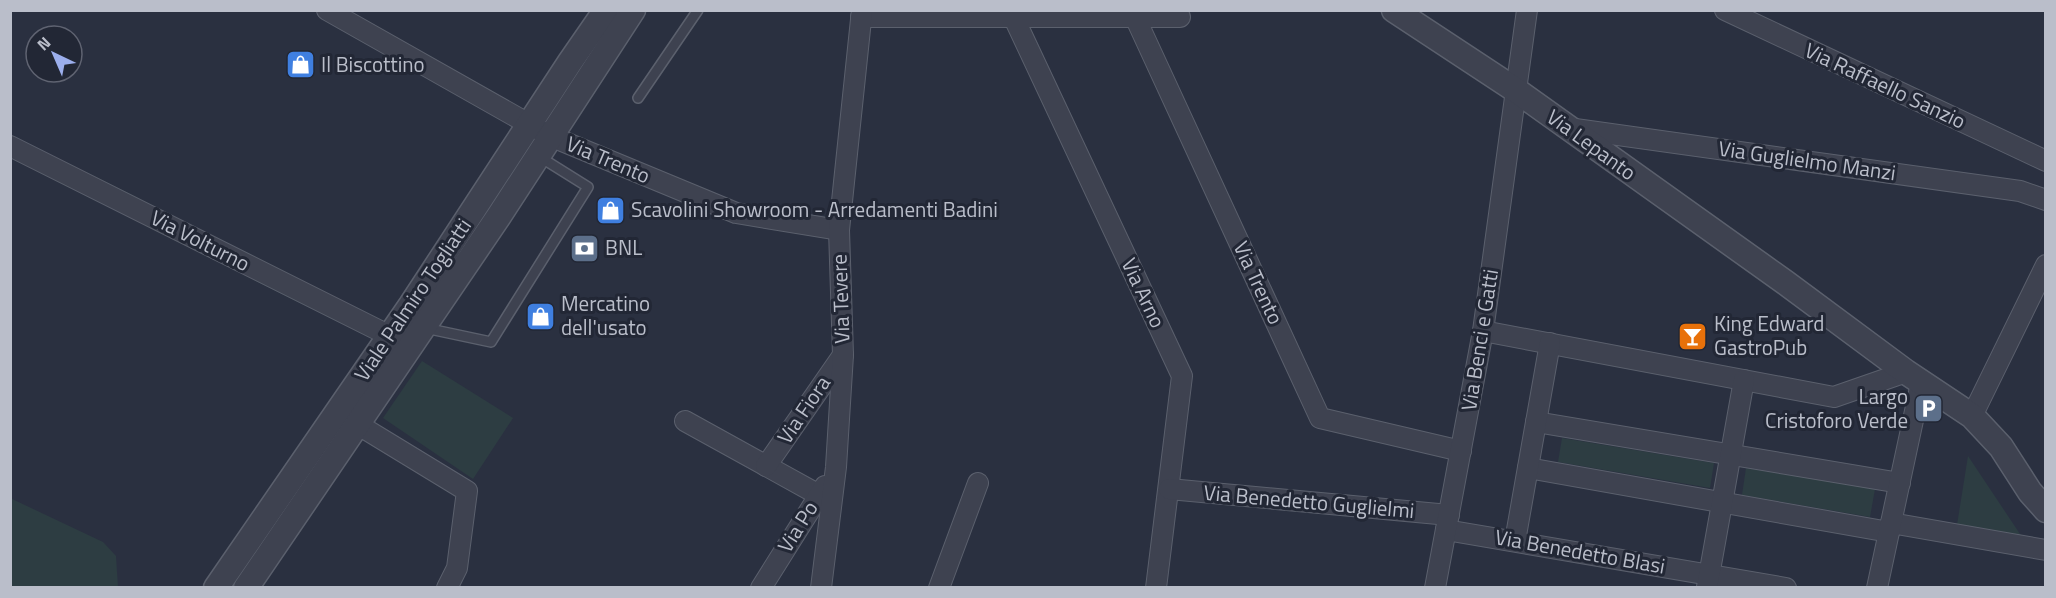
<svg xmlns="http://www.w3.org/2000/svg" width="2056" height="598" viewBox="0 0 2056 598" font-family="'Titillium Web',sans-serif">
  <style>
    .green { fill: #2d3d42 }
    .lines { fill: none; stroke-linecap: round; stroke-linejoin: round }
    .service-casing { stroke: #5b606d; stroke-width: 12 }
    .minor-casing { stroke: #5b606d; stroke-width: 22 }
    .tertiary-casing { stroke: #5b606d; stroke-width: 27 }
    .service { stroke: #3e4250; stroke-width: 9 }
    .minor { stroke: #3e4250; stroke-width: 20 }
    .tertiary { stroke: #3e4250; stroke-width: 24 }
    .labels { text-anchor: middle; stroke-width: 6; stroke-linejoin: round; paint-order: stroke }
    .poi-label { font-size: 21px; fill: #babeca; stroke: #222735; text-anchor: start }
    .street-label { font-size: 21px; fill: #babeca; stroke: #222735 }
  </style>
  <rect width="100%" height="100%" fill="#2a3040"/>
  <!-- green -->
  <g class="green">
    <path d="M 422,361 L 513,418 L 473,479 L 383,418 Z"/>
    <path d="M 1562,438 L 1714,463 L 1710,488 L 1558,462 Z"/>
    <path d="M 1968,456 L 2024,540 L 1957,525 Z"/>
    <path d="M 1746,468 L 1875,489 L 1870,517 L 1742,495 Z"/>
    <path d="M 10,498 L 103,542 L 116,556 L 118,587 L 11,587 Z"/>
  </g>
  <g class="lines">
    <defs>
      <g id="service">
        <path d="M 638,98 L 698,10"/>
        <path d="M 425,328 L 491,342 L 588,187 L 540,157"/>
      </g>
      <g id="minor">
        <path d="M 327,10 L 550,136 L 736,213 L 839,230"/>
        <path d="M 1135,10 L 1135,17 L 1320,418 L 1461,451"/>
        <path d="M 1725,10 L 2046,161"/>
        <path d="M 1013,16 L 1182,376 L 1156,588"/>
        <path d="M 861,17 L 1180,17"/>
        <path d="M 1568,128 L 2020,191 L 2046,200"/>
        <path d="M 10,146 L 402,342"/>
        <path d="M 1483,331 L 1834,397 L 1906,372"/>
        <path d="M 1972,416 L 2046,265"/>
        <path d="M 685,421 L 819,495"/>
        <path d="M 1536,422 L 1900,483"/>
        <path d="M 357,424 L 467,491 L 457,568 L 447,588"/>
        <path d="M 766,466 L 843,355"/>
        <path d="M 1528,468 L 1889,532"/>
        <path d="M 1169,489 L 1449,515"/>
        <path d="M 1891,523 L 2046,550"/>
        <path d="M 1446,530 L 1786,588"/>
        <path d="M 1515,541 L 1550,343"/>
        <path d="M 1707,587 L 1744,380"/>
        <path d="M 761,588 L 825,486"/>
        <path d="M 821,588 L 836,467 L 843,355 L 839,230 L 862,10"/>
        <path d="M 939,588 L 978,483"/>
        <path d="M 1435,588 L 1483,331 L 1527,10"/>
        <path d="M 1877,588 L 1921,383"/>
      </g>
      <g id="tertiary">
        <path d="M 1394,10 L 1517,91 L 1786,283 L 1906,372 L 1972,416 L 2001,447 L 2030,492 L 2046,510"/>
        <path d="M 216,588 L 411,305 L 570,62 L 606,10"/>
        <path d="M 246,588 L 499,216 L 633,10"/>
      </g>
    </defs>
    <!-- service casing -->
    <use href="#service" class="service-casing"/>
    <!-- minor casing -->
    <use href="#minor" class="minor-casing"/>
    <!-- tertiary casing -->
    <use href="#tertiary" class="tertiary-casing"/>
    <!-- service -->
    <use href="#service" class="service"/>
    <!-- minor -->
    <use href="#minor" class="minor"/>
    <!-- tertiary -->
    <use href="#tertiary" class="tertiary"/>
  </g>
  <!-- icons -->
  <defs>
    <symbol id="shop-square" viewBox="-11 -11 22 22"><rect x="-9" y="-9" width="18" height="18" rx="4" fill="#3f7fe0" stroke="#222735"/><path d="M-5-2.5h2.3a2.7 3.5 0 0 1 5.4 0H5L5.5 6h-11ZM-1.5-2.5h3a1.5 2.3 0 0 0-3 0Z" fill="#fff"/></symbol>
    <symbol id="bank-square" viewBox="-11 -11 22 22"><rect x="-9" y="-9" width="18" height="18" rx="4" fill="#5c6f8a" stroke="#222735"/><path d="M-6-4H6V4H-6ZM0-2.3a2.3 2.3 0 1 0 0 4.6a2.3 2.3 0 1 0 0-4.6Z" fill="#fff"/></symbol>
    <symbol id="bar-square" viewBox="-11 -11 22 22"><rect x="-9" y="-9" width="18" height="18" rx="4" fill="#e8710a" stroke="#222735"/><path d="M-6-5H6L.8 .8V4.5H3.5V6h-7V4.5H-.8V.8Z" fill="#fff"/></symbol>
    <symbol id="parking-square" viewBox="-11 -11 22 22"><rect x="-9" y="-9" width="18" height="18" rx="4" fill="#5c6f8a" stroke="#222735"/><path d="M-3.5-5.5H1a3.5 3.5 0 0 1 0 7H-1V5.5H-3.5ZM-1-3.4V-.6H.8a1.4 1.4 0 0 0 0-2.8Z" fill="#fff"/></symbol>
  </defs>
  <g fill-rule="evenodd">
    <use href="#shop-square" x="284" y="48" width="33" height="33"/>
    <use href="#shop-square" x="594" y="194" width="33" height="33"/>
    <use href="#bank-square" x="568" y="232" width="33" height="33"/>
    <use href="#shop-square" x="524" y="300" width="33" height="33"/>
    <use href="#bar-square" x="1676" y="320" width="33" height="33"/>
    <use href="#parking-square" x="1912" y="392" width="33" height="33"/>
  </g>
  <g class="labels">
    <!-- poi labels -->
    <g class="poi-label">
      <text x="321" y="72">Il Biscottino</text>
      <text x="631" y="217">Scavolini Showroom - Arredamenti Badini</text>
      <text x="605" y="255">BNL</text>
      <text x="561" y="311">Mercatino<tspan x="561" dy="24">dell'usato</tspan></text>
      <text x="1714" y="331">King Edward<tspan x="1714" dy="24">GastroPub</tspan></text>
      <text x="1908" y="404" text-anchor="end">Largo<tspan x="1908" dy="24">Cristoforo Verde</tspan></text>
    </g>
    <!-- street labels -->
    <g class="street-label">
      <text transform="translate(1885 86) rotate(25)" y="7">Via Raffaello Sanzio</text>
      <text transform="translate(1591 145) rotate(36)" y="7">Via Lepanto</text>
      <text transform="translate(608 160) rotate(23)" y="7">Via Trento</text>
      <text transform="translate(1807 161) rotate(8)" y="7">Via Guglielmo Manzi</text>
      <text transform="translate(200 241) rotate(27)" y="7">Via Volturno</text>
      <text transform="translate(1258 283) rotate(65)" y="7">Via Trento</text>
      <text transform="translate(1143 293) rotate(65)" y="7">Via Arno</text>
      <text transform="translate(841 299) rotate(-92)" y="7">Via Tevere</text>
      <text transform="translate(413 300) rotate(-56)" y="7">Viale Palmiro Togliatti</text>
      <text transform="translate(1480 340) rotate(-81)" y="7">Via Benci e Gatti</text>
      <text transform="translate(804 410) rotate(-56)" y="7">Via Fiora</text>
      <text transform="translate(1309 502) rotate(5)" y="7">Via Benedetto Guglielmi</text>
      <text transform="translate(798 527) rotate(-58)" y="7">Via Po</text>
      <text transform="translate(1580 552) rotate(10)" y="7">Via Benedetto Blasi</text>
    </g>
  </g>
  <!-- border -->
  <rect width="2056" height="598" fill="none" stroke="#babeca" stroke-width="24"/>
  <!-- north arrow -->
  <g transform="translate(54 54) rotate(316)"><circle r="28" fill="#222735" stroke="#5f6371" stroke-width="1.5"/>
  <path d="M0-4.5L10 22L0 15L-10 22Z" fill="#9cafed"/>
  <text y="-9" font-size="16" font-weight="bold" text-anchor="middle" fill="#babeca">N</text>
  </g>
</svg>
